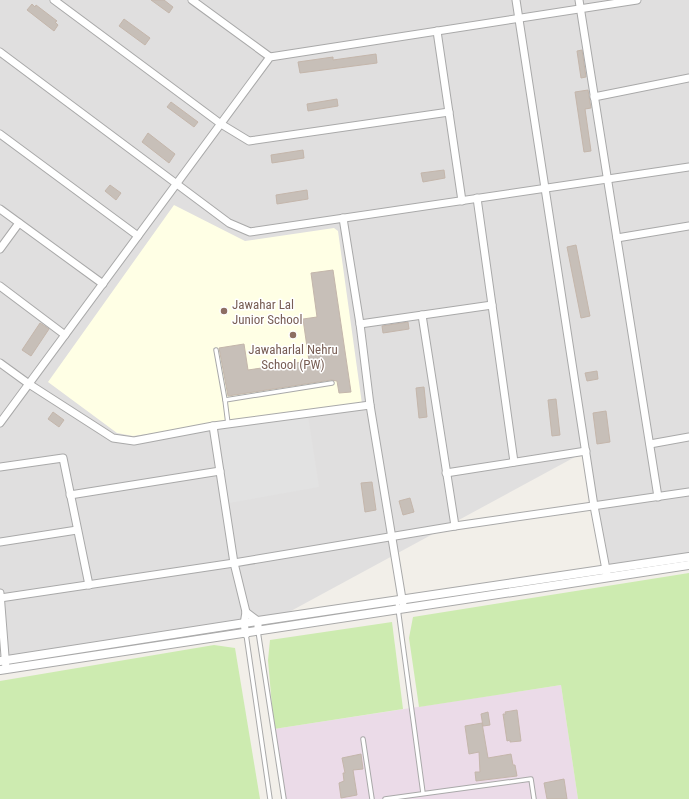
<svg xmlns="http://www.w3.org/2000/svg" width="689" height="799" viewBox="0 0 689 799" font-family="'Roboto Condensed',sans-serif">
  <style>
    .residential { fill: #e0dfdf }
    .industrial { fill: #ebdbe8 }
    .education { fill: #ffffe5 }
    .grass { fill: #cdebb0 }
    .parking { fill: #e2e2e2 }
    .building { fill: #c7bfb8; stroke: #c4b6ab }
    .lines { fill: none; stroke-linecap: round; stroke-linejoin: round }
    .service-casing { stroke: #a9a9a9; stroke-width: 5.5 }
    .minor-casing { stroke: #a9a9a9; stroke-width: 9 }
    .tertiary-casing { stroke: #a9a9a9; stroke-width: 10 }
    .service { stroke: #fff; stroke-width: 3.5 }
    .minor { stroke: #fff; stroke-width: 7 }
    .tertiary { stroke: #fff; stroke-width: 8 }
    .education-dot { fill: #8d6e63; stroke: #fff; stroke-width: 1.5 }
    .labels { text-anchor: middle; stroke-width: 3; stroke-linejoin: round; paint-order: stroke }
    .education-label { font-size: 13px; fill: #785e54; stroke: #fff; text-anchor: start }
  </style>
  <rect width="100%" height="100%" fill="#f2efe9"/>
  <!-- residential -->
  <path class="residential" d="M 0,0 L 689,0 L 689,556 L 606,569 L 586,451 L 254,631 L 0,671 Z"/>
  <!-- industrial -->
  <path class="industrial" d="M 561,685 L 578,799 L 286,799 L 274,729 Z"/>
  <!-- education -->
  <path class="education" d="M 174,205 L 245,241 L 334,228 L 338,231 L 362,404 L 133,436 L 117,433 L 48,382 Z"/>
  <!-- grass -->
  <g class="grass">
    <path d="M 689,573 L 689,799 L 578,799 L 561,685 L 419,707 L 409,638 L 413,617 Z"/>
    <path d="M 392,622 L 403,709 L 274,729 L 268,660 L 270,640 Z"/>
    <path d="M 214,645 L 235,648 L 260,799 L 0,799 L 0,681 Z"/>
  </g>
  <!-- parking -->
  <path class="parking" d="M 308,416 L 319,487 L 229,503 L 218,428 Z"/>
  <!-- building -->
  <g class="building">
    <path d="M 151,0 L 164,0 L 173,7 L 169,13 Z"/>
    <path d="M 32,4 L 35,7 L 36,5 L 57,21 L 55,22 L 58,25 L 54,31 L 27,10 Z"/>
    <path d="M 124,19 L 150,38 L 145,45 L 119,26 Z"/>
    <path d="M 582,50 L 586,77 L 581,78 L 577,51 Z"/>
    <path d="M 376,54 L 377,63 L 300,73 L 298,62 L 333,57 L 333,60 Z"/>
    <path d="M 588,90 L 591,108 L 585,109 L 591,151 L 584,152 L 575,92 Z"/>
    <path d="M 337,99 L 338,106 L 308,111 L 307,104 Z"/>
    <path d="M 171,102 L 198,122 L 194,127 L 167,107 Z"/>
    <path d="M 148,133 L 175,154 L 169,163 L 142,142 Z"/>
    <path d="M 303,150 L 304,158 L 272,163 L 271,155 Z"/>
    <path d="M 444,170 L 445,178 L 423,182 L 421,173 Z"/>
    <path d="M 110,185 L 121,193 L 116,200 L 105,191 Z"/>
    <path d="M 307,190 L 308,199 L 277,204 L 276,195 Z"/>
    <path d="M 576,245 L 590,316 L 581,318 L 567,247 Z"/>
    <path d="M 333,270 L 351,392 L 339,393 L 337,381 L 331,380 L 228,396 L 219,348 L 244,344 L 248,370 L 309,361 L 303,319 L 317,317 L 311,273 Z"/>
    <path d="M 408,322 L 409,329 L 383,333 L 382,326 Z"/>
    <path d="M 40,323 L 49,329 L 31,356 L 22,350 Z"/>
    <path d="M 597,371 L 598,379 L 587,381 L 585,373 Z"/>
    <path d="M 424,387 L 427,417 L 419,418 L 416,388 Z"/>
    <path d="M 556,399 L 560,435 L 552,436 L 548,400 Z"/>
    <path d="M 606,411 L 610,442 L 597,444 L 593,413 Z"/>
    <path d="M 53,412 L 64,420 L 59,427 L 48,419 Z"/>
    <path d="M 372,482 L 376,510 L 365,512 L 361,483 Z"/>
    <path d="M 410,498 L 414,512 L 403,515 L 399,501 Z"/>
    <path d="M 517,710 L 521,741 L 510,742 L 510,740 L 507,741 L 503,714 L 506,714 L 505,712 Z"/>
    <path d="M 488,712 L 490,725 L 483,726 L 481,714 Z"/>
    <path d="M 482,723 L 488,758 L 511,754 L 513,765 L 515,765 L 517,776 L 476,781 L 475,772 L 480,772 L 479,752 L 469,754 L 465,726 Z"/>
    <path d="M 361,754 L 363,769 L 353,770 L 357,795 L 341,798 L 339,783 L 344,781 L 343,773 L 345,773 L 342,758 Z"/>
    <path d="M 564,779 L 567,799 L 547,799 L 544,783 Z"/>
  </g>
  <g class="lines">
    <defs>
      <g id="service">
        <path d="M 216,350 L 225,400"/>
        <path d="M 228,424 L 225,400 L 332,383"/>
        <path d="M 397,601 L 423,793"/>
        <path d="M 258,631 L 284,799"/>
        <path d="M 246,634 L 270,799"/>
        <path d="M 363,739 L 372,799"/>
        <path d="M 385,799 L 531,779 L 534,799"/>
      </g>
      <g id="minor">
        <path d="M 54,0 L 221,124 L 249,141 L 449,112"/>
        <path d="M 192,0 L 270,57"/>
        <path d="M 516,0 L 594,506 L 607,575"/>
        <path d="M 579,0 L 658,497"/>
        <path d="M 437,31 L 462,201"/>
        <path d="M 0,52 L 229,223 L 250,232 L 689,167"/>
        <path d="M 594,97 L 689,78"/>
        <path d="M 0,134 L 138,236"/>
        <path d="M 477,198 L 514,462"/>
        <path d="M 0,209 L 103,284"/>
        <path d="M 343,218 L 360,324 L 370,405 L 403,605"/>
        <path d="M 617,238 L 689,226"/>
        <path d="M 0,249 L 19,223"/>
        <path d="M 0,286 L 65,335"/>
        <path d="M 422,315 L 455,526"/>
        <path d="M 360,324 L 492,305"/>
        <path d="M 0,363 L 29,384 L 113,438 L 134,441 L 213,426 L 370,405"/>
        <path d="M 0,423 L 270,57 L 637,0"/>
        <path d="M 213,426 L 234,563 L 246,612 L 244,624 L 246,634"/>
        <path d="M 650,444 L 689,437"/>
        <path d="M 0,467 L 63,458 L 89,585"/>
        <path d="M 446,473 L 586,451"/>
        <path d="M 70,495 L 220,471"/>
        <path d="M 0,542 L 77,530"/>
        <path d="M 0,593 L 6,669"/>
        <path d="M 0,598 L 234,563 L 455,526 L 689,492"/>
        <path d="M 246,612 L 258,621 L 258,631"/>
      </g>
      <g id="tertiary">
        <path d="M 0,661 L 258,621 L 689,557"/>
        <path d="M 0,670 L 689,565"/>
      </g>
    </defs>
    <!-- service casing -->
    <use href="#service" class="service-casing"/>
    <!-- minor casing -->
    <use href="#minor" class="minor-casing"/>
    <!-- tertiary casing -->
    <use href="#tertiary" class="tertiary-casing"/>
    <!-- service -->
    <use href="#service" class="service"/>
    <!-- minor -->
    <use href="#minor" class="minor"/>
    <!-- tertiary -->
    <use href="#tertiary" class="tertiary"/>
  </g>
  <!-- markers -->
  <g class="education-dot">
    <circle cx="224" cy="311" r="4"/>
    <circle cx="293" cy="335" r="4"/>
  </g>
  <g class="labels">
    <!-- education labels -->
    <g class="education-label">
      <text x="232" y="309">Jawahar Lal<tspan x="232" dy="15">Junior School</tspan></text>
      <text x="293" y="354" text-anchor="middle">Jawaharlal Nehru<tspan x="293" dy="15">School (PW)</tspan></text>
    </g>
  </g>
</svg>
